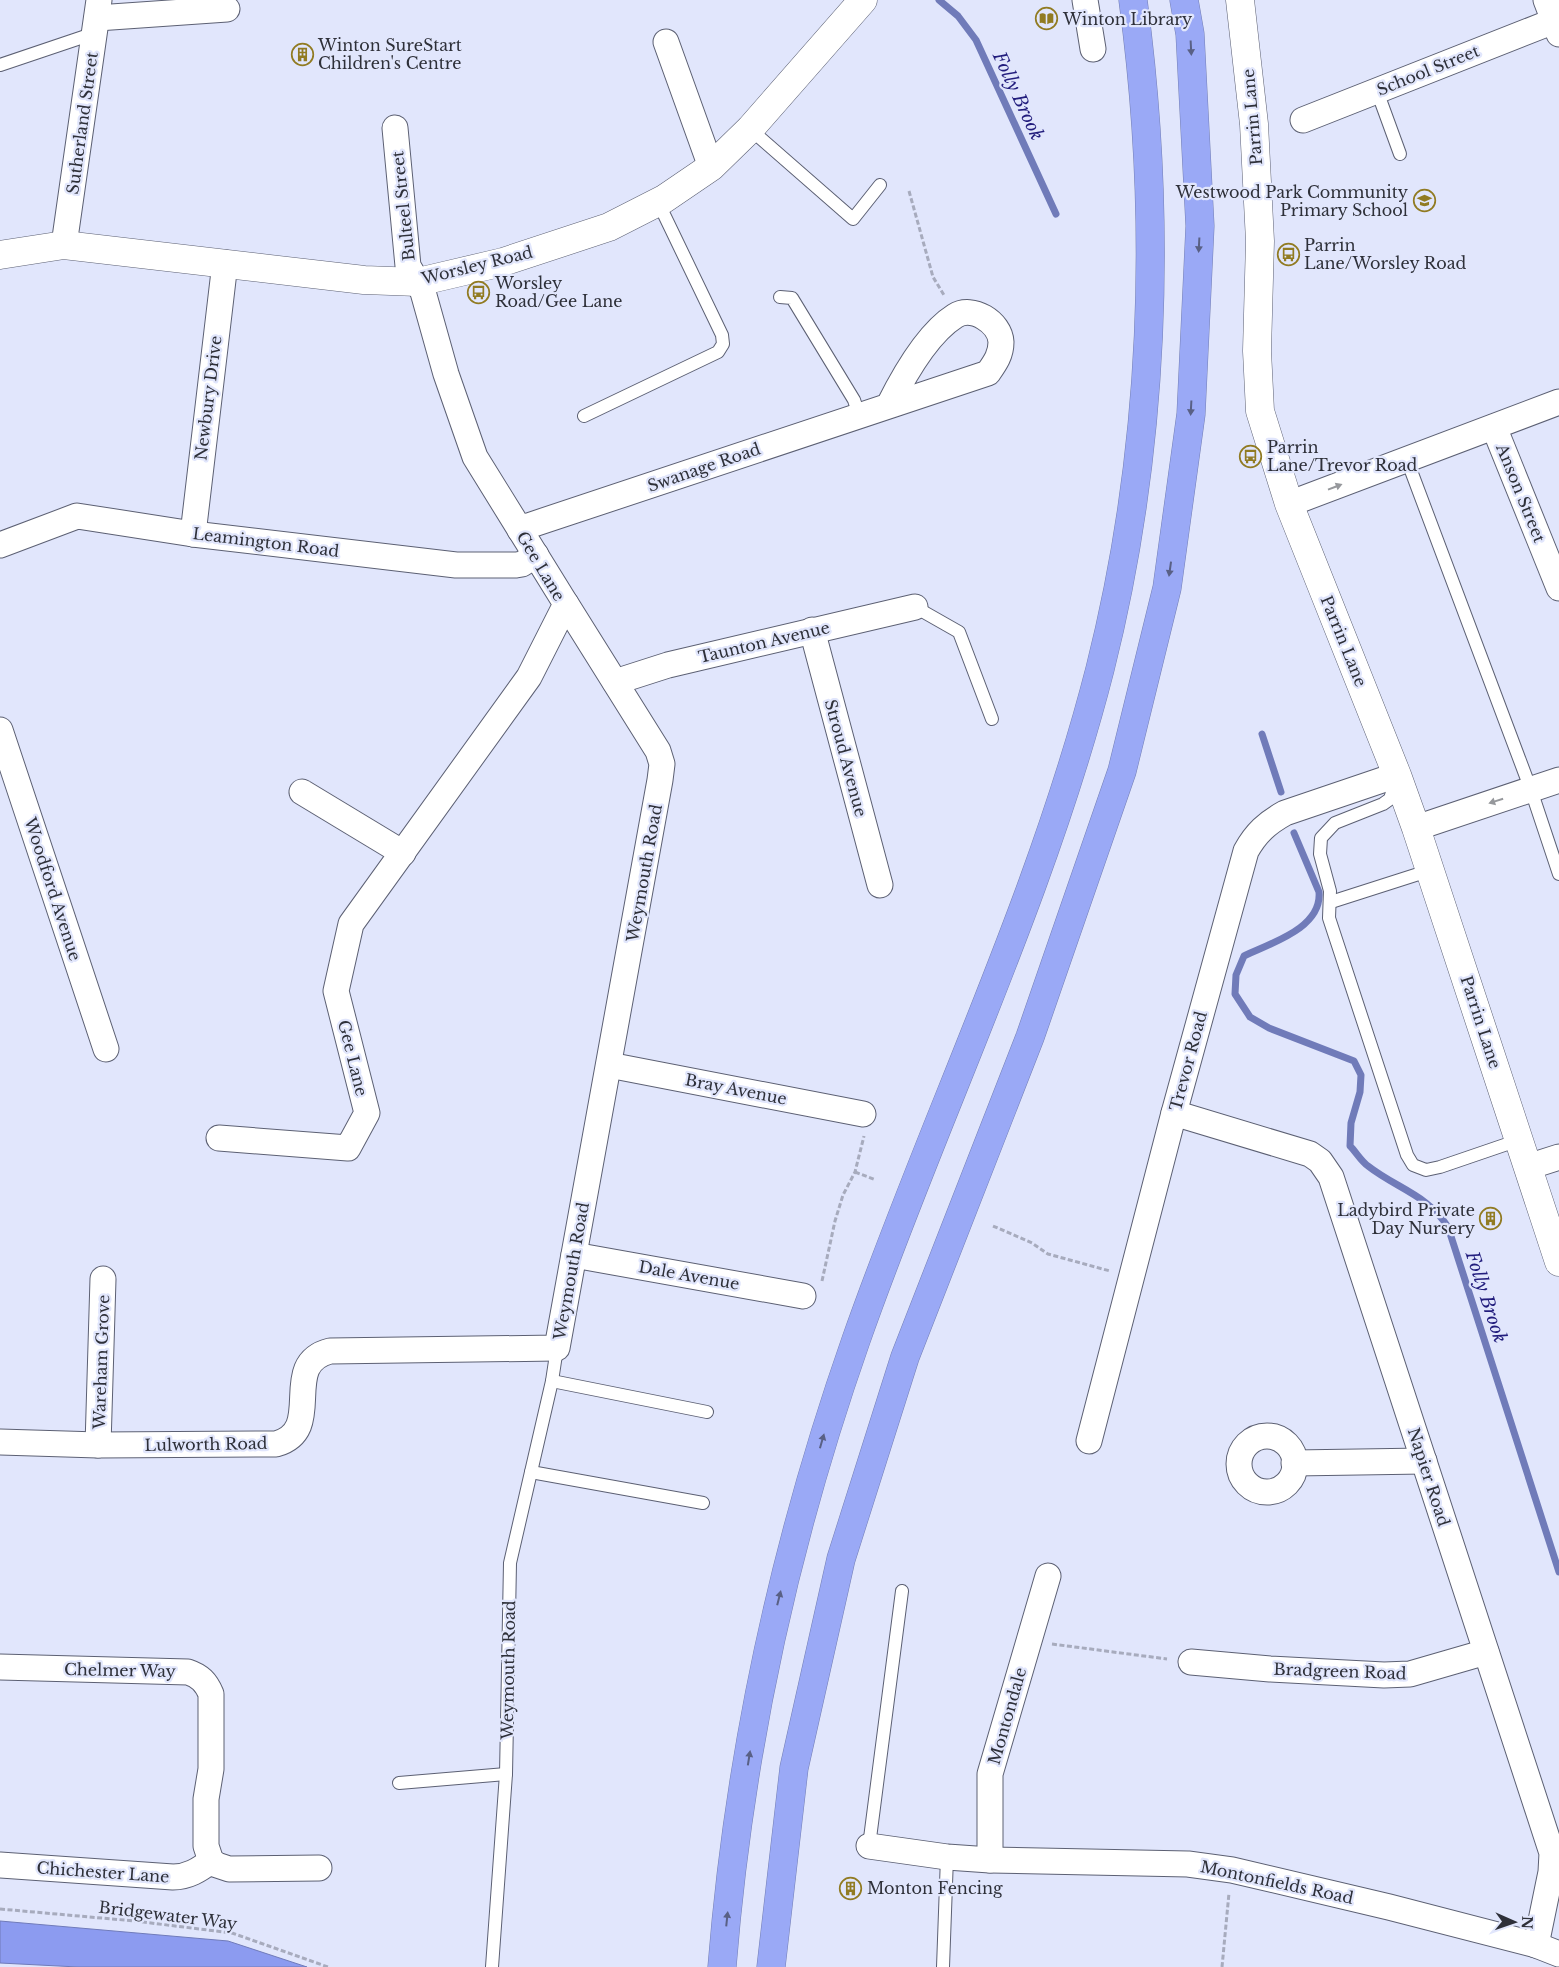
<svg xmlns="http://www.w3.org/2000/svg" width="1559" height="1967" viewBox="0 0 1559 1967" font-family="'Libre Baskerville',serif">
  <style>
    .water { fill: #8c9bf0; stroke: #707bb9 }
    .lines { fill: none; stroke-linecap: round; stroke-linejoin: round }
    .stream { stroke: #707bb9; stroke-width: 7 }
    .service-casing { stroke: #5c6073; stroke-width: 14 }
    .minor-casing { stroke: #5c6073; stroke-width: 27 }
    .secondary-casing { stroke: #5c6073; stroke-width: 29 }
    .motorway-casing { stroke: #747fb4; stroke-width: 29 }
    .path { stroke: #a7abbd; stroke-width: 3; stroke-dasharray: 5 2.5; stroke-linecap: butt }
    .service { stroke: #fff; stroke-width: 12 }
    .minor { stroke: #fff; stroke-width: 25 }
    .secondary { stroke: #fff; stroke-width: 28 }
    .motorway { stroke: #9aa9f6; stroke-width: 28 }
    .oneway { fill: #596085 }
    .oneway2 { fill: #96989c }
    .labels { text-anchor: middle; stroke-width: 4.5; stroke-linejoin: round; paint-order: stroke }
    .poi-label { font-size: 16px; fill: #2e3039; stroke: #e1e6fc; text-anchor: start }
    .street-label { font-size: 16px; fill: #2e3039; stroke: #e1e6fc }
    .water-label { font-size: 18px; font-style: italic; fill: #221d7d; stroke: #e1e6fc }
  </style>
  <rect width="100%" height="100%" fill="#e1e6fc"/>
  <!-- water -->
  <path class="water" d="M 0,1921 L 228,1941 L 307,1967 L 78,1967 L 0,1963 Z"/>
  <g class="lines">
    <!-- stream -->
    <g class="stream">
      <path d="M 939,0 L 958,16 L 976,40 L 1056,214"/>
      <path d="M 1262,734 L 1281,792"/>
      <path d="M 1294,833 L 1319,892 C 1322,928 1271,943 1244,956 L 1236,975 L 1235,994 L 1250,1017 L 1269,1028 L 1354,1061 L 1361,1075 L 1360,1092 L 1351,1123 L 1350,1146 C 1356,1152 1361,1161 1368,1166 C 1396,1188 1428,1195 1448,1227 L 1559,1572"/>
    </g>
    <defs>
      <g id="service">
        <path d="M 0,65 L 95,33"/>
        <path d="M 1377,91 L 1400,154"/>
        <path d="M 750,129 L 853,219 L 880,185"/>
        <path d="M 780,297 L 792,298 L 854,400 L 859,415"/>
        <path d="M 584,416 L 718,352 L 723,344 L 722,335 L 658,202"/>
        <path d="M 1407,460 L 1531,790 L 1559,874"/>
        <path d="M 915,607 L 959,632 L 992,719"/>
        <path d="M 1395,782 L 1390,799 L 1383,804 L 1335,823 L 1321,838 L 1320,854 L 1330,891 L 1329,918 L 1407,1155 L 1413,1165 L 1426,1170 L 1440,1167 L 1519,1140"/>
        <path d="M 1331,902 L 1431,870"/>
        <path d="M 552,1381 L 707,1412"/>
        <path d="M 531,1472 L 703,1503"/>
        <path d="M 399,1783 L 506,1774"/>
        <path d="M 869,1846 L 902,1591"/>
        <path d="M 492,1967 L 506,1774 L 510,1563 L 552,1381 L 557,1348"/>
        <path d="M 943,1967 L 947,1857"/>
      </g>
      <g id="minor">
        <path d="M 1085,0 L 1093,49"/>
        <path d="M 1546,0 L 1559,34"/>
        <path d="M 97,18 L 227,9"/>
        <path d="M 666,42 L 711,167"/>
        <path d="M 1303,120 L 1554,21"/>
        <path d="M 64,245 L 99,0"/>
        <path d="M 1494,427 L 1559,588"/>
        <path d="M 1289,504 L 1559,402"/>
        <path d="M 520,530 L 531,525 L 988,373 C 995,363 1001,355 1001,342 C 1000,322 972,305 955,316 C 928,333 903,377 889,405"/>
        <path d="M 193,534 L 225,263"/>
        <path d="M 0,545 L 77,516 L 193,534 L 456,565 L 516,565 L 522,564 L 536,555"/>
        <path d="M 812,630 L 880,885"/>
        <path d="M 615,682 L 668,665 L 915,607"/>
        <path d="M 0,730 L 106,1049"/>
        <path d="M 302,792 L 403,853"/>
        <path d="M 1416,828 L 1559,780"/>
        <path d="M 609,1065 L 863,1114"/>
        <path d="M 1174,1113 L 1310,1154 L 1320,1161 L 1331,1177 L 1552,1853 L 1551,1872 L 1536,1945"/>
        <path d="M 219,1138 L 348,1148 L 367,1113 L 336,991 L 351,924 L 529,677 L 566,604 L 475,457 L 446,374 L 423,292 L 408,266 L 395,128"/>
        <path d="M 1528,1167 L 1559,1157"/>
        <path d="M 574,1255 L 803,1296"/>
        <circle cx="1267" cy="1464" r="28"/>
        <path d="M 1089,1441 L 1174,1113 L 1246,851 C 1256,833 1267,823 1285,813 L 1397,775"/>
        <path d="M 0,1442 L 98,1445 L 276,1444 C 327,1430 278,1364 330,1351 L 557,1348 L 660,780 L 662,764 L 658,751 L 566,604"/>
        <path d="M 98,1445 L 103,1279"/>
        <path d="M 1294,1463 L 1424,1461"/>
        <path d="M 1191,1662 L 1270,1669 L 1384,1675 L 1410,1674 L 1486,1652"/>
        <path d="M 0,1667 L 188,1672 C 200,1676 206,1682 211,1694 L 211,1769 L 206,1799 L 206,1846 L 211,1861 L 217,1865 L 229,1869 L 319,1868"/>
        <path d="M 869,1846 L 947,1857 L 990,1860 L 1188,1864 L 1232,1870 L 1389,1907 L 1536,1945 L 1559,1954"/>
        <path d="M 990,1860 L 990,1774 L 1048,1576"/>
        <path d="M 0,1865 L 173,1877 C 188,1877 199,1870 211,1861"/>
      </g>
      <g id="secondary">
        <path d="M 1240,0 L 1254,124 L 1260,241 L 1257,351 L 1260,411 L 1289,504 L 1397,775 L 1416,828 L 1559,1262"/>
        <path d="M 0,255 L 64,245 L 364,280 L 418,282 L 503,262 L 609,227 L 664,199 L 711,167 L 750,129 L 863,0"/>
      </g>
      <g id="motorway">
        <path d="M 722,1967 C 739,1753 785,1542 856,1340 C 935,1115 1041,900 1100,669 C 1155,451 1163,222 1133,0"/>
        <path d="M 771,1967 L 794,1768 L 841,1559 L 905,1357 L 1030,1037 L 1122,771 L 1167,588 L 1191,414 L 1200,226 L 1190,34 L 1184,0"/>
      </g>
    </defs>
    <!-- service casing -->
    <use href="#service" class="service-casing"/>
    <!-- minor casing -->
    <use href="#minor" class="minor-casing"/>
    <!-- secondary casing -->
    <use href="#secondary" class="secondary-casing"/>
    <!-- motorway casing -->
    <use href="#motorway" class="motorway-casing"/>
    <!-- path -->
    <g class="path">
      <path d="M 909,191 L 933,277 L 944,295"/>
      <path d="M 855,1172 L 876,1180"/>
      <path d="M 993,1226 L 1032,1243 L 1048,1254 L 1110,1271"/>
      <path d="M 822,1281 L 835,1221 L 843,1195 L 855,1172 L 864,1136"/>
      <path d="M 1052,1644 L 1167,1659"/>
      <path d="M 0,1909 L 135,1921 L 232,1933 L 328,1967"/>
      <path d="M 1222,1967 L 1229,1893"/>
    </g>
    <!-- service -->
    <use href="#service" class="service"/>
    <!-- minor -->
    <use href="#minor" class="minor"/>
    <!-- secondary -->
    <use href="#secondary" class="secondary"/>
    <!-- motorway -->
    <use href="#motorway" class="motorway"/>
  </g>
  <!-- one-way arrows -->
  <defs><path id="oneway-solid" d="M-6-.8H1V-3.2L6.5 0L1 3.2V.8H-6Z" transform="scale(1.25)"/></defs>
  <g class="oneway">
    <use href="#oneway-solid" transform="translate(1191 48) rotate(87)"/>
    <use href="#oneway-solid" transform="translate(1199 245) rotate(93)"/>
    <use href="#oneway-solid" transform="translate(1191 408) rotate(93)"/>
    <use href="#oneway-solid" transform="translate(1170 569) rotate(98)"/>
    <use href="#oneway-solid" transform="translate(822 1441) rotate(-74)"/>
    <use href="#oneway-solid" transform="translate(779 1598) rotate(-76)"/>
    <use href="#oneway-solid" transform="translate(749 1758) rotate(-81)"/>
    <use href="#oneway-solid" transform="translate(727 1919) rotate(-84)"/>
  </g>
  <g class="oneway2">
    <use href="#oneway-solid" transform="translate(1335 487) rotate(-21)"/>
    <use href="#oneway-solid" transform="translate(1496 801) rotate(162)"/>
  </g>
  <!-- icons -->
  <defs>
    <symbol id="library-ring" viewBox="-11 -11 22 22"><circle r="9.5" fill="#e1e6fc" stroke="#917b22" stroke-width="1.5"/><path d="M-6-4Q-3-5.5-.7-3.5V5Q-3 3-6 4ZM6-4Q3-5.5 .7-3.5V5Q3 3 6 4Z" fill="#917b22"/></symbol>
    <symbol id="building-ring" viewBox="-11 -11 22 22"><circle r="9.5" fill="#e1e6fc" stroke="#917b22" stroke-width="1.5"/><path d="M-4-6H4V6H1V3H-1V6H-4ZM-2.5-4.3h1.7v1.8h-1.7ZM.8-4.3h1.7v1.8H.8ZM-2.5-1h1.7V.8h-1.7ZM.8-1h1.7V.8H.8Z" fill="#917b22"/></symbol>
    <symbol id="school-ring" viewBox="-11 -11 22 22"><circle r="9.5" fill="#e1e6fc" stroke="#917b22" stroke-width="1.5"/><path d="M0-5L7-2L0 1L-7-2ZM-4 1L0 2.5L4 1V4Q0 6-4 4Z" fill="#917b22"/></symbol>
    <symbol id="bus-ring" viewBox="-11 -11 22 22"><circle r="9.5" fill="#e1e6fc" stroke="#917b22" stroke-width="1.5"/><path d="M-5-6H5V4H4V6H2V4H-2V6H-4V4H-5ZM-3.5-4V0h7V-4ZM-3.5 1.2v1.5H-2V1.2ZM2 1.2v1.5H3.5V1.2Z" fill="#917b22"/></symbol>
  </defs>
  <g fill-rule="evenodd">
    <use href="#library-ring" x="1034" y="6" width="25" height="25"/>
    <use href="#building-ring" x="290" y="42" width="25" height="25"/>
    <use href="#school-ring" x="1412" y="188" width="25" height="25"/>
    <use href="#bus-ring" x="1276" y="242" width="25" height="25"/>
    <use href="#bus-ring" x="466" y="280" width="25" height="25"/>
    <use href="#bus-ring" x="1238" y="444" width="25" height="25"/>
    <use href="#building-ring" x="1478" y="1206" width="25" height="25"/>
    <use href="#building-ring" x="838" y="1876" width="25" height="25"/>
  </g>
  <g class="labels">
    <!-- poi labels -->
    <g class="poi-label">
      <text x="1063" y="25">Winton Library</text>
      <text x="318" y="51">Winton SureStart<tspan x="318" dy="18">Children's Centre</tspan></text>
      <text x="1408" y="198" text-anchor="end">Westwood Park Community<tspan x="1408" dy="18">Primary School</tspan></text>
      <text x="1304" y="251">Parrin<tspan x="1304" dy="18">Lane/Worsley Road</tspan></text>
      <text x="495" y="289">Worsley<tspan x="495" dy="18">Road/Gee Lane</tspan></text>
      <text x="1267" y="453">Parrin<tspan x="1267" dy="18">Lane/Trevor Road</tspan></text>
      <text x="1475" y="1216" text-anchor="end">Ladybird Private<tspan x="1475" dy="18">Day Nursery</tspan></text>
      <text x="867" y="1894">Monton Fencing</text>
    </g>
    <!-- street labels -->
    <g class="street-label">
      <text transform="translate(1428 70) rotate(-22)" y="6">School Street</text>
      <text transform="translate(1252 117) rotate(-95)" y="6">Parrin Lane</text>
      <text transform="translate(82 123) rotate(-82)" y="6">Sutherland Street</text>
      <text transform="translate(403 206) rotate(-96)" y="6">Bulteel Street</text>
      <text transform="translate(477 265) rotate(-14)" y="6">Worsley Road</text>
      <text transform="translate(208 398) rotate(-83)" y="6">Newbury Drive</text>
      <text transform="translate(704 467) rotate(-19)" y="6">Swanage Road</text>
      <text transform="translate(1521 493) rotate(68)" y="6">Anson Street</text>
      <text transform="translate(266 542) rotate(7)" y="6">Leamington Road</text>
      <text transform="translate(541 566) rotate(59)" y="6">Gee Lane</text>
      <text transform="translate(1344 641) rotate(68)" y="6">Parrin Lane</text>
      <text transform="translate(764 642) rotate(-13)" y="6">Taunton Avenue</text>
      <text transform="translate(846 758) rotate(75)" y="6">Stroud Avenue</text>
      <text transform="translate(644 873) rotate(-80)" y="6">Weymouth Road</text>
      <text transform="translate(53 889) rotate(72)" y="6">Woodford Avenue</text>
      <text transform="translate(1481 1022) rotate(72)" y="6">Parrin Lane</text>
      <text transform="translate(353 1058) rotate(76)" y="6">Gee Lane</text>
      <text transform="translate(1188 1061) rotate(-75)" y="6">Trevor Road</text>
      <text transform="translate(736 1089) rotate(11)" y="6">Bray Avenue</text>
      <text transform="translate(571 1271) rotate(-80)" y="6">Weymouth Road</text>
      <text transform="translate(689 1275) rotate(10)" y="6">Dale Avenue</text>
      <text transform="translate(101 1362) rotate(-88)" y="6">Wareham Grove</text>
      <text transform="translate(206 1444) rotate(-1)" y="6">Lulworth Road</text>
      <text transform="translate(1429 1477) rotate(72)" y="6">Napier Road</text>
      <text transform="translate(120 1670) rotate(1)" y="6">Chelmer Way</text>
      <text transform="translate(508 1670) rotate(-89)" y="6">Weymouth Road</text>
      <text transform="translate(1340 1671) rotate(2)" y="6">Bradgreen Road</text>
      <text transform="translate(1007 1716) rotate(-74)" y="6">Montondale</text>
      <text transform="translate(103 1872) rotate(4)" y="6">Chichester Lane</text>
      <text transform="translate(1277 1882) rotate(12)" y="6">Montonfields Road</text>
      <text transform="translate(168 1915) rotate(7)" y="6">Bridgewater Way</text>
    </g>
    <!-- water labels -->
    <g class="water-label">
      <text transform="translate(1018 96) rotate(65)" y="6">Folly Brook</text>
      <text transform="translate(1486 1297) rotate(72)" y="6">Folly Brook</text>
    </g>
  </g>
  <!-- north arrow -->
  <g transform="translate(1514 1922) rotate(92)" stroke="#e1e6fc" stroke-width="4" paint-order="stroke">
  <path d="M0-4L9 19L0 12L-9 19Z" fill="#2e3039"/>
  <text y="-8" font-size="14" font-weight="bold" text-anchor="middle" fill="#2e3039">N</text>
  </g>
</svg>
